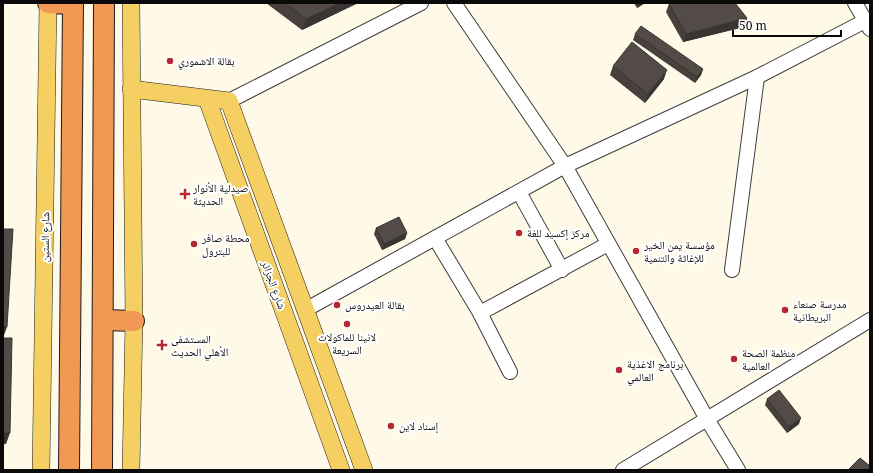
<svg xmlns="http://www.w3.org/2000/svg" width="873" height="473" viewBox="0 0 873 473" font-family="'Noto Serif','Noto Naskh Arabic',serif">
  <style>
    .lines { fill: none; stroke-linecap: round; stroke-linejoin: round }
    .minor-casing { stroke: #3d3d3d; stroke-width: 16 }
    .major-casing { stroke: #1b1b1b; stroke-width: 18 }
    .highway-casing { stroke: #1b1b1b; stroke-width: 22 }
    .minor { stroke: #fff; stroke-width: 14 }
    .major { stroke: #f5cf61; stroke-width: 17 }
    .highway { stroke: #f19954; stroke-width: 20 }
    .wall { fill: #47403d }
    .shaded-wall { fill: #3a3432 }
    .building { fill: #534b47; stroke: #3a3432 }
    .poi-dot { fill: #b62730; stroke: #fff; stroke-width: 1.5 }
    .labels { text-anchor: middle; stroke-width: 4; stroke-linejoin: round; paint-order: stroke }
    .poi-label { font-size: 11px; fill: #0a0a0a; stroke: #fff; text-anchor: start }
    .street-label { font-size: 11px; fill: #0a0a0a; stroke: #fff }
  </style>
  <rect width="100%" height="100%" fill="#fffae8"/>
  <g class="lines">
    <defs>
      <g id="minor">
        <path d="M 454,3 L 565,166 L 707,419 L 738,470"/>
        <path d="M 855,3 L 870,29"/>
        <path d="M 229,101 L 421,3"/>
        <path d="M 519,192 L 562,270"/>
        <path d="M 435,238 L 480,313 L 510,372"/>
        <path d="M 732,270 L 757,77"/>
        <path d="M 305,310 L 565,166 L 757,77 L 865,21"/>
        <path d="M 480,313 L 608,244"/>
        <path d="M 623,470 L 870,320"/>
      </g>
      <g id="major">
        <path d="M 131,3 L 134,321 L 131,470"/>
        <path d="M 131,89 L 229,101 L 364,470"/>
        <path d="M 207,99 L 341,470"/>
        <path d="M 41,470 L 48,3"/>
      </g>
      <g id="highway">
        <path d="M 48,3 L 73,4"/>
        <path d="M 104,320 L 134,321"/>
        <path d="M 69,470 L 73,3"/>
        <path d="M 102,470 L 104,3"/>
      </g>
    </defs>
    <!-- minor casing -->
    <use href="#minor" class="minor-casing"/>
    <!-- major casing -->
    <use href="#major" class="major-casing"/>
    <!-- highway casing -->
    <use href="#highway" class="highway-casing"/>
    <!-- minor -->
    <use href="#minor" class="minor"/>
    <!-- major -->
    <use href="#major" class="major"/>
    <!-- highway -->
    <use href="#highway" class="highway"/>
  </g>
  <!-- wall -->
  <g class="wall">
    <path d="M 266,3 L 358,3 L 302,30 Z"/>
    <path d="M 634,3 L 645,3 L 637,8 Z"/>
    <path d="M 669,4 L 747,18 L 744,27 L 683,42 L 666,12 Z"/>
    <path d="M 635,34 L 703,69 L 701,75 L 695,83 L 633,40 Z"/>
    <path d="M 613,66 L 664,79 L 645,103 L 610,75 Z"/>
    <path d="M 376,228 L 407,233 L 405,239 L 382,250 L 374,234 Z"/>
    <path d="M 767,399 L 799,424 L 787,433 L 765,405 Z"/>
  </g>
  <!-- shaded-wall -->
  <g class="shaded-wall">
    <path d="M 340,3 L 358,3 L 302,30 L 306,19 Z"/>
    <path d="M 639,3 L 645,3 L 637,8 Z"/>
    <path d="M 747,18 L 744,27 L 683,42 L 686,34 Z"/>
    <path d="M 703,69 L 701,75 L 695,83 L 697,77 Z"/>
    <path d="M 667,70 L 664,79 L 645,103 L 648,94 Z"/>
    <path d="M 407,233 L 405,239 L 382,250 L 384,244 Z"/>
    <path d="M 3,327 L 7,327 L 3,338 Z"/>
    <path d="M 801,418 L 799,424 L 787,433 L 789,427 Z"/>
    <path d="M 3,433 L 10,433 L 6,444 L 3,444 Z"/>
  </g>
  <!-- building -->
  <g class="building">
    <path d="M 285,3 L 340,3 L 306,19 Z"/>
    <path d="M 670,3 L 735,3 L 747,18 L 686,34 L 669,4 Z"/>
    <path d="M 641,26 L 703,69 L 697,77 L 635,34 Z"/>
    <path d="M 632,42 L 667,70 L 648,94 L 613,66 Z"/>
    <path d="M 399,217 L 407,233 L 384,244 L 376,228 Z"/>
    <path d="M 3,229 L 13,229 L 7,327 L 3,327 Z"/>
    <path d="M 3,338 L 12,338 L 10,433 L 3,433 Z"/>
    <path d="M 779,390 L 801,418 L 789,427 L 767,399 Z"/>
    <path d="M 860,458 L 870,466 L 870,470 L 850,470 L 849,469 Z"/>
  </g>
  <!-- markers -->
  <g class="poi-dot">
    <circle cx="170" cy="61" r="4"/>
    <path d="M183 188h4v4h4v4h-4v4h-4v-4h-4v-4h4z"/>
    <circle cx="519" cy="233" r="4"/>
    <circle cx="194" cy="244" r="4"/>
    <circle cx="636" cy="251" r="4"/>
    <circle cx="337" cy="305" r="4"/>
    <circle cx="785" cy="310" r="4"/>
    <circle cx="347" cy="324" r="4"/>
    <path d="M160 339h4v4h4v4h-4v4h-4v-4h-4v-4h4z"/>
    <circle cx="734" cy="359" r="4"/>
    <circle cx="619" cy="370" r="4"/>
    <circle cx="391" cy="426" r="4"/>
  </g>
  <g class="labels">
    <!-- poi labels -->
    <g class="poi-label">
      <text x="178" y="65">بقالة الاشموري</text>
      <text x="193" y="192">صيدلية الأنوار<tspan x="193" dy="13">الحديثة</tspan></text>
      <text x="527" y="237">مركز إكسيد للغة</text>
      <text x="202" y="242">محطة صافر<tspan x="202" dy="13">للبترول</tspan></text>
      <text x="644" y="249">مؤسسة يمن الخير<tspan x="644" dy="13">للإغاثة والتنمية</tspan></text>
      <text x="793" y="308">مدرسة صنعاء<tspan x="793" dy="13">البريطانية</tspan></text>
      <text x="345" y="309">بقالة العيدروس</text>
      <text x="347" y="341" text-anchor="middle">لانينا للماكولات<tspan x="347" dy="13">السريعة</tspan></text>
      <text x="171" y="343">المستشفى<tspan x="171" dy="13">الأهلي الحديث</tspan></text>
      <text x="742" y="357">منظمة الصحة<tspan x="742" dy="13">العالمية</tspan></text>
      <text x="627" y="368">برنامج الاغذية<tspan x="627" dy="13">العالمي</tspan></text>
      <text x="399" y="430">إسناد لاين</text>
    </g>
    <!-- street labels -->
    <g class="street-label">
      <text transform="translate(45 237) rotate(-89)" y="4">شارع الستين</text>
      <text transform="translate(274 285) rotate(70)" y="4">شارع الجزائر</text>
    </g>
  </g>
  <!-- border -->
  <rect width="873" height="473" fill="none" stroke="#0a0a0a" stroke-width="8"/>
  <!-- scale -->
  <path d="M733 30v6h108v-6" fill="none" stroke="#0a0a0a" stroke-width="2"/>
  <text x="739" y="30" font-size="12" fill="#0a0a0a" stroke="#ffffff" stroke-width="3" paint-order="stroke">50 m</text>
</svg>
